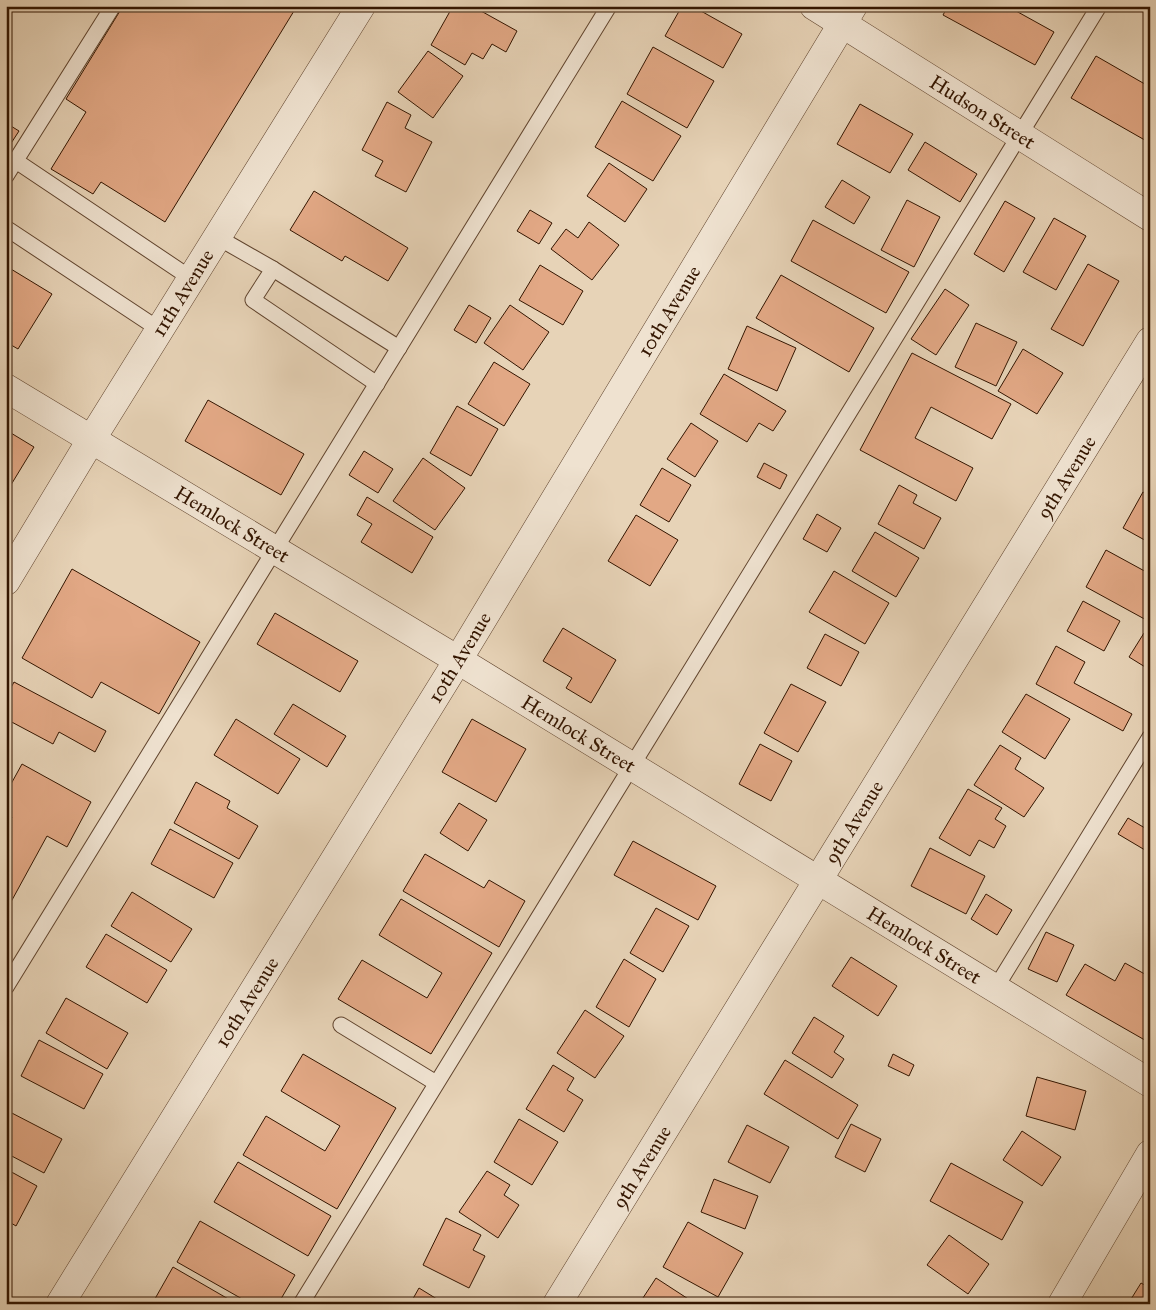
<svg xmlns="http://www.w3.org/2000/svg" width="1156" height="1310" viewBox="0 0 1156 1310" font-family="'IM FELL Great Primer',serif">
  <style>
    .building { fill: #e2a885; stroke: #331500 }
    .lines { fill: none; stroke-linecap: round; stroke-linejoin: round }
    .service-casing { stroke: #60442e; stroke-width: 17 }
    .minor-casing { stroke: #60442e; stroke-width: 29 }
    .tertiary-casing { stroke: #60442e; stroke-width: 29 }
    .service { stroke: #efe2d0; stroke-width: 15 }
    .minor { stroke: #efe2d0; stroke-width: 28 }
    .tertiary { stroke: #efe2d0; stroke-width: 28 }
    .labels { text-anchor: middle; stroke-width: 4; stroke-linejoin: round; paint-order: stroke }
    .street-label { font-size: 20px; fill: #331500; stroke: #efe2d0 }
  </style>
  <rect width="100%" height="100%" fill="#e7d3b7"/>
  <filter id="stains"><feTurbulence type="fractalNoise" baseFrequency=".004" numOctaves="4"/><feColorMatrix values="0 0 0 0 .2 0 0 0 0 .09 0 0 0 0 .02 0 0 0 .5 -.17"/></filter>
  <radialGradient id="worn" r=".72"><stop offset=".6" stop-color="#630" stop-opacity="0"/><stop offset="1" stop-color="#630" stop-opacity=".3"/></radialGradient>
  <!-- building -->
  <g class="building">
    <path d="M 123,6 L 297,6 L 165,222 L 101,182 L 93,194 L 51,169 L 86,112 L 66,99 Z"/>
    <path d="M 453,6 L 472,6 L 517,31 L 506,52 L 492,44 L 483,59 L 472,53 L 465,65 L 431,45 Z"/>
    <path d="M 682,6 L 692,6 L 742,34 L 723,68 L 665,36 Z"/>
    <path d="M 948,6 L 1007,6 L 1054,32 L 1035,65 L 943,15 Z"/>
    <path d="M 653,47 L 714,81 L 687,128 L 627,94 Z"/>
    <path d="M 428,51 L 463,76 L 433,118 L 398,92 Z"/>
    <path d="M 1096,56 L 1150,87 L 1150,143 L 1071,98 Z"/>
    <path d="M 622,101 L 681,136 L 653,181 L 595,147 Z"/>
    <path d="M 387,102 L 411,115 L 405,128 L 432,142 L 406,192 L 375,176 L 383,161 L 362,150 Z"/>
    <path d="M 860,104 L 913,134 L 890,173 L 837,144 Z"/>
    <path d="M 6,123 L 19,131 L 6,151 Z"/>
    <path d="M 925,142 L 977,174 L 960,202 L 908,170 Z"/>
    <path d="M 609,163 L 647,189 L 625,222 L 587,196 Z"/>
    <path d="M 842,180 L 870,197 L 854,224 L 825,207 Z"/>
    <path d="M 314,191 L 408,248 L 388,281 L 345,256 L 342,261 L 290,230 Z"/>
    <path d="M 907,200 L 940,217 L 914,267 L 881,250 Z"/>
    <path d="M 1005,201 L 1035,218 L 1004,272 L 974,254 Z"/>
    <path d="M 530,210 L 552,223 L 539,244 L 517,231 Z"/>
    <path d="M 1054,218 L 1086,236 L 1056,290 L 1023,272 Z"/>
    <path d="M 813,220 L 909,272 L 886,313 L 791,261 Z"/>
    <path d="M 589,222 L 619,245 L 592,280 L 551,249 L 566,229 L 578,238 Z"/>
    <path d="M 1088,264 L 1119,281 L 1083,346 L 1051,329 Z"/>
    <path d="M 540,265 L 583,291 L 563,325 L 519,300 Z"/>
    <path d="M 6,266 L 52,294 L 18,349 L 6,342 Z"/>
    <path d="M 781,275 L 874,328 L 849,372 L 756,318 Z"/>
    <path d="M 945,289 L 969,305 L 936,355 L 911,339 Z"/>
    <path d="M 469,305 L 491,318 L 476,343 L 454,330 Z"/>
    <path d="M 510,305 L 549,332 L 523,370 L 484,343 Z"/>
    <path d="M 976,323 L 1017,342 L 996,386 L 955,367 Z"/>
    <path d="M 747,326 L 796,348 L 777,391 L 728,369 Z"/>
    <path d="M 1023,349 L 1063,373 L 1037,414 L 998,391 Z"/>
    <path d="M 912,353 L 1011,404 L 992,439 L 931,407 L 915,438 L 973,468 L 956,501 L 860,450 Z"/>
    <path d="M 494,362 L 530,384 L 504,426 L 468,404 Z"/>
    <path d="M 724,374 L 786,411 L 773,431 L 759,423 L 747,442 L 700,414 Z"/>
    <path d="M 208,400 L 304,454 L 281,495 L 185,441 Z"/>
    <path d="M 457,406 L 498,429 L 471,476 L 430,453 Z"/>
    <path d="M 691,423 L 718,441 L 695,477 L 667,459 Z"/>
    <path d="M 6,430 L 34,447 L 6,493 Z"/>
    <path d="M 364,451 L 393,469 L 378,493 L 349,475 Z"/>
    <path d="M 423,458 L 465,488 L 435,530 L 393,501 Z"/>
    <path d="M 764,463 L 787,475 L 780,489 L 757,477 Z"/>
    <path d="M 662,468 L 691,485 L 669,522 L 640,505 Z"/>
    <path d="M 899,485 L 917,495 L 913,503 L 941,518 L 924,549 L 878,524 Z"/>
    <path d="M 1143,492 L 1150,496 L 1150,543 L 1123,528 Z"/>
    <path d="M 367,497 L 433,537 L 412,573 L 361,542 L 372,524 L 357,515 Z"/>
    <path d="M 817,514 L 841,528 L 827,552 L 803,539 Z"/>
    <path d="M 636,515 L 678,540 L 650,586 L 608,561 Z"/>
    <path d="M 875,532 L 919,558 L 896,597 L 852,571 Z"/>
    <path d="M 1106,550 L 1150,574 L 1150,622 L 1086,587 Z"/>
    <path d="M 72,569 L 200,642 L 159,714 L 101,682 L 92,698 L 22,658 Z"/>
    <path d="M 834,571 L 889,603 L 865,644 L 809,612 Z"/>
    <path d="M 1083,601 L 1120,621 L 1104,651 L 1067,631 Z"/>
    <path d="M 275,613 L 358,661 L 340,692 L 257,644 Z"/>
    <path d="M 563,628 L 616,660 L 591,703 L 566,688 L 572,678 L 543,661 Z"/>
    <path d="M 1144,633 L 1150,636 L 1150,670 L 1129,657 Z"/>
    <path d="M 825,634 L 859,652 L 841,686 L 807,668 Z"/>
    <path d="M 1056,646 L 1085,662 L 1074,683 L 1132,714 L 1123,731 L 1036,684 Z"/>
    <path d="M 14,682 L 106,731 L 95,752 L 59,732 L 53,744 L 6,719 L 6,697 Z"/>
    <path d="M 791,684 L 826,702 L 798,752 L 764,733 Z"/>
    <path d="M 1026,694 L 1070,719 L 1045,759 L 1002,732 Z"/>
    <path d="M 293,704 L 346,736 L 327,767 L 274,734 Z"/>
    <path d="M 236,719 L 300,759 L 278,794 L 214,755 Z"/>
    <path d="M 472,719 L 526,749 L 496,802 L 442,772 Z"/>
    <path d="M 760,744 L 792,761 L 771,801 L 739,784 Z"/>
    <path d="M 1000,745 L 1021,758 L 1015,769 L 1044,788 L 1024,817 L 974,785 Z"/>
    <path d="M 22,764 L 91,802 L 67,847 L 47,836 L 6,911 L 6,829 L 12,817 L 6,814 L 6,793 Z"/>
    <path d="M 196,782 L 230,801 L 227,808 L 258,826 L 239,859 L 174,823 Z"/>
    <path d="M 968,789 L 1002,808 L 995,819 L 1006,826 L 994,848 L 979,840 L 970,856 L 939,838 Z"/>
    <path d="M 459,803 L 487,820 L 468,851 L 440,833 Z"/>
    <path d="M 1128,818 L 1150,831 L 1150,853 L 1118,834 Z"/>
    <path d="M 170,829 L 233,863 L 214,898 L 151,864 Z"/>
    <path d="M 633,841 L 716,886 L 698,920 L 614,875 Z"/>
    <path d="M 930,848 L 985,876 L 966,914 L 911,886 Z"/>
    <path d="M 425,854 L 484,888 L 489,880 L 525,901 L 499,947 L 403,891 Z"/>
    <path d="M 132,892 L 192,929 L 171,962 L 111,926 Z"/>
    <path d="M 986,894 L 1012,910 L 997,935 L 971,919 Z"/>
    <path d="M 401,899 L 492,953 L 431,1054 L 338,999 L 362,960 L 427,998 L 442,973 L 379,935 Z"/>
    <path d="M 656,908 L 689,926 L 663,972 L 630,953 Z"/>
    <path d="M 1046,932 L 1074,945 L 1057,982 L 1028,969 Z"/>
    <path d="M 106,934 L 167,970 L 147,1003 L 86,967 Z"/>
    <path d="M 851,957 L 897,986 L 878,1016 L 832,986 Z"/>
    <path d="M 624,959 L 656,979 L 629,1027 L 596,1007 Z"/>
    <path d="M 1125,963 L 1150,977 L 1150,1043 L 1066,995 L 1085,964 L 1115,981 Z"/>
    <path d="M 66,998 L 128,1033 L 107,1069 L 46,1033 Z"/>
    <path d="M 585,1010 L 624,1036 L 595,1078 L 557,1053 Z"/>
    <path d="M 814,1017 L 844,1036 L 834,1052 L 844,1059 L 832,1078 L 792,1053 Z"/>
    <path d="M 39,1040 L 103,1074 L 84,1109 L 21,1076 Z"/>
    <path d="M 303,1054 L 396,1108 L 337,1209 L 243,1155 L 266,1116 L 325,1151 L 340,1126 L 281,1091 Z"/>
    <path d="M 893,1054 L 914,1065 L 909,1076 L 888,1066 Z"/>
    <path d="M 785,1060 L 858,1105 L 838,1139 L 764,1094 Z"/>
    <path d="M 553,1065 L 574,1078 L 567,1090 L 583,1100 L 564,1132 L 526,1109 Z"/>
    <path d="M 1037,1077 L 1086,1091 L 1075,1130 L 1026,1116 Z"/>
    <path d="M 6,1110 L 62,1139 L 44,1173 L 6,1153 Z"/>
    <path d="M 519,1119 L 558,1142 L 532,1185 L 494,1162 Z"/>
    <path d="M 851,1124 L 881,1139 L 865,1172 L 835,1157 Z"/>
    <path d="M 747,1125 L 789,1147 L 770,1183 L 728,1162 Z"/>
    <path d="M 1022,1131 L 1061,1157 L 1042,1186 L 1003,1160 Z"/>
    <path d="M 238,1162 L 331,1216 L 308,1256 L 214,1202 Z"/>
    <path d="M 951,1163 L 1023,1202 L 1002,1240 L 930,1201 Z"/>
    <path d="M 6,1169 L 37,1186 L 16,1226 L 6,1220 Z"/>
    <path d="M 487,1171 L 510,1185 L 504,1195 L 519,1205 L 498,1238 L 459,1212 Z"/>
    <path d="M 714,1179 L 758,1196 L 745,1229 L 701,1212 Z"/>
    <path d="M 446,1218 L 481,1235 L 473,1250 L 485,1256 L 469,1288 L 423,1265 Z"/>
    <path d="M 200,1221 L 295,1275 L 278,1304 L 251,1304 L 177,1262 Z"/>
    <path d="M 688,1222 L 743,1253 L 718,1297 L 663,1267 Z"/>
    <path d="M 949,1235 L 989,1264 L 968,1294 L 927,1265 Z"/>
    <path d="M 173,1267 L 237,1304 L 152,1304 Z"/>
    <path d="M 656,1278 L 696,1304 L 639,1304 Z"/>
    <path d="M 1141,1283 L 1150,1288 L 1150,1304 L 1128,1304 Z"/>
    <path d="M 419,1288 L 445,1304 L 410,1304 Z"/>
  </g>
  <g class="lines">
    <defs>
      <g id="service">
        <path d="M 16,161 L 192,279"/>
        <path d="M 6,176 L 113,6"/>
        <path d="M 6,228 L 160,330"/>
        <path d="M 217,237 L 273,269 L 399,348"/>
        <path d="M 273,269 L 253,300 L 377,384"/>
        <path d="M 6,987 L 609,6"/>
        <path d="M 995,989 L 1150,737"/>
        <path d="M 341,1025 L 436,1083"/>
        <path d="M 301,1304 L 1099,6"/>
      </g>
      <g id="minor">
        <path id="s1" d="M 6,388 L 458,660 L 1150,1083"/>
        <path id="s2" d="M 6,581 L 91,440 L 361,6"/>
        <path id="s3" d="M 60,1304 L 458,660 L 853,6"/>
        <path id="s4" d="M 557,1304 L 1150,341"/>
        <path d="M 1062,1304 L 1150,1154"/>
      </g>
      <g id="tertiary">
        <path id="s5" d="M 814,6 L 1150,217"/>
      </g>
    </defs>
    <!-- service casing -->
    <use href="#service" class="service-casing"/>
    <!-- minor casing -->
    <use href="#minor" class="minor-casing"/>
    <!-- tertiary casing -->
    <use href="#tertiary" class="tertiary-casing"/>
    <!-- service -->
    <use href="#service" class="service"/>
    <!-- minor -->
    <use href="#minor" class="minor"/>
    <!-- tertiary -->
    <use href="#tertiary" class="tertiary"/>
  </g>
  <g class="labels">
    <!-- street labels -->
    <g class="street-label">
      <text dy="7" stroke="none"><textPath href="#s5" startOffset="199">Hudson Street</textPath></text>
      <text dy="7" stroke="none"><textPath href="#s2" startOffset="338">11th Avenue</textPath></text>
      <text dy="7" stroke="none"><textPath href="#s3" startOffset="1165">10th Avenue</textPath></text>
      <text dy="7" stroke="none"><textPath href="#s4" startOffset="971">9th Avenue</textPath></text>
      <text dy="7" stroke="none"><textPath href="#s1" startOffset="264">Hemlock Street</textPath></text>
      <text dy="7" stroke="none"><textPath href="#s3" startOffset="760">10th Avenue</textPath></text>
      <text dy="7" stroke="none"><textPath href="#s1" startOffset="669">Hemlock Street</textPath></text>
      <text dy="7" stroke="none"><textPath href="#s4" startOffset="566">9th Avenue</textPath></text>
      <text dy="7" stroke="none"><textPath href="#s1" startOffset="1074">Hemlock Street</textPath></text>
      <text dy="7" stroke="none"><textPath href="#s3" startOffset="355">10th Avenue</textPath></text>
      <text dy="7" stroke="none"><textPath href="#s4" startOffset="161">9th Avenue</textPath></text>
    </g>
  </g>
  <!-- margin -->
  <rect width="1156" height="1310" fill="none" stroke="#e7d3b7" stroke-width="25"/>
  <rect x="8" y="8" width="1141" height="1295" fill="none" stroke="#331500" stroke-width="2.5"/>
  <rect x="12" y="12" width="1131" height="1285" fill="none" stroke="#331500"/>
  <rect width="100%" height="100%" filter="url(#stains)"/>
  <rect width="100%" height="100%" fill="url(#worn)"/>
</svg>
